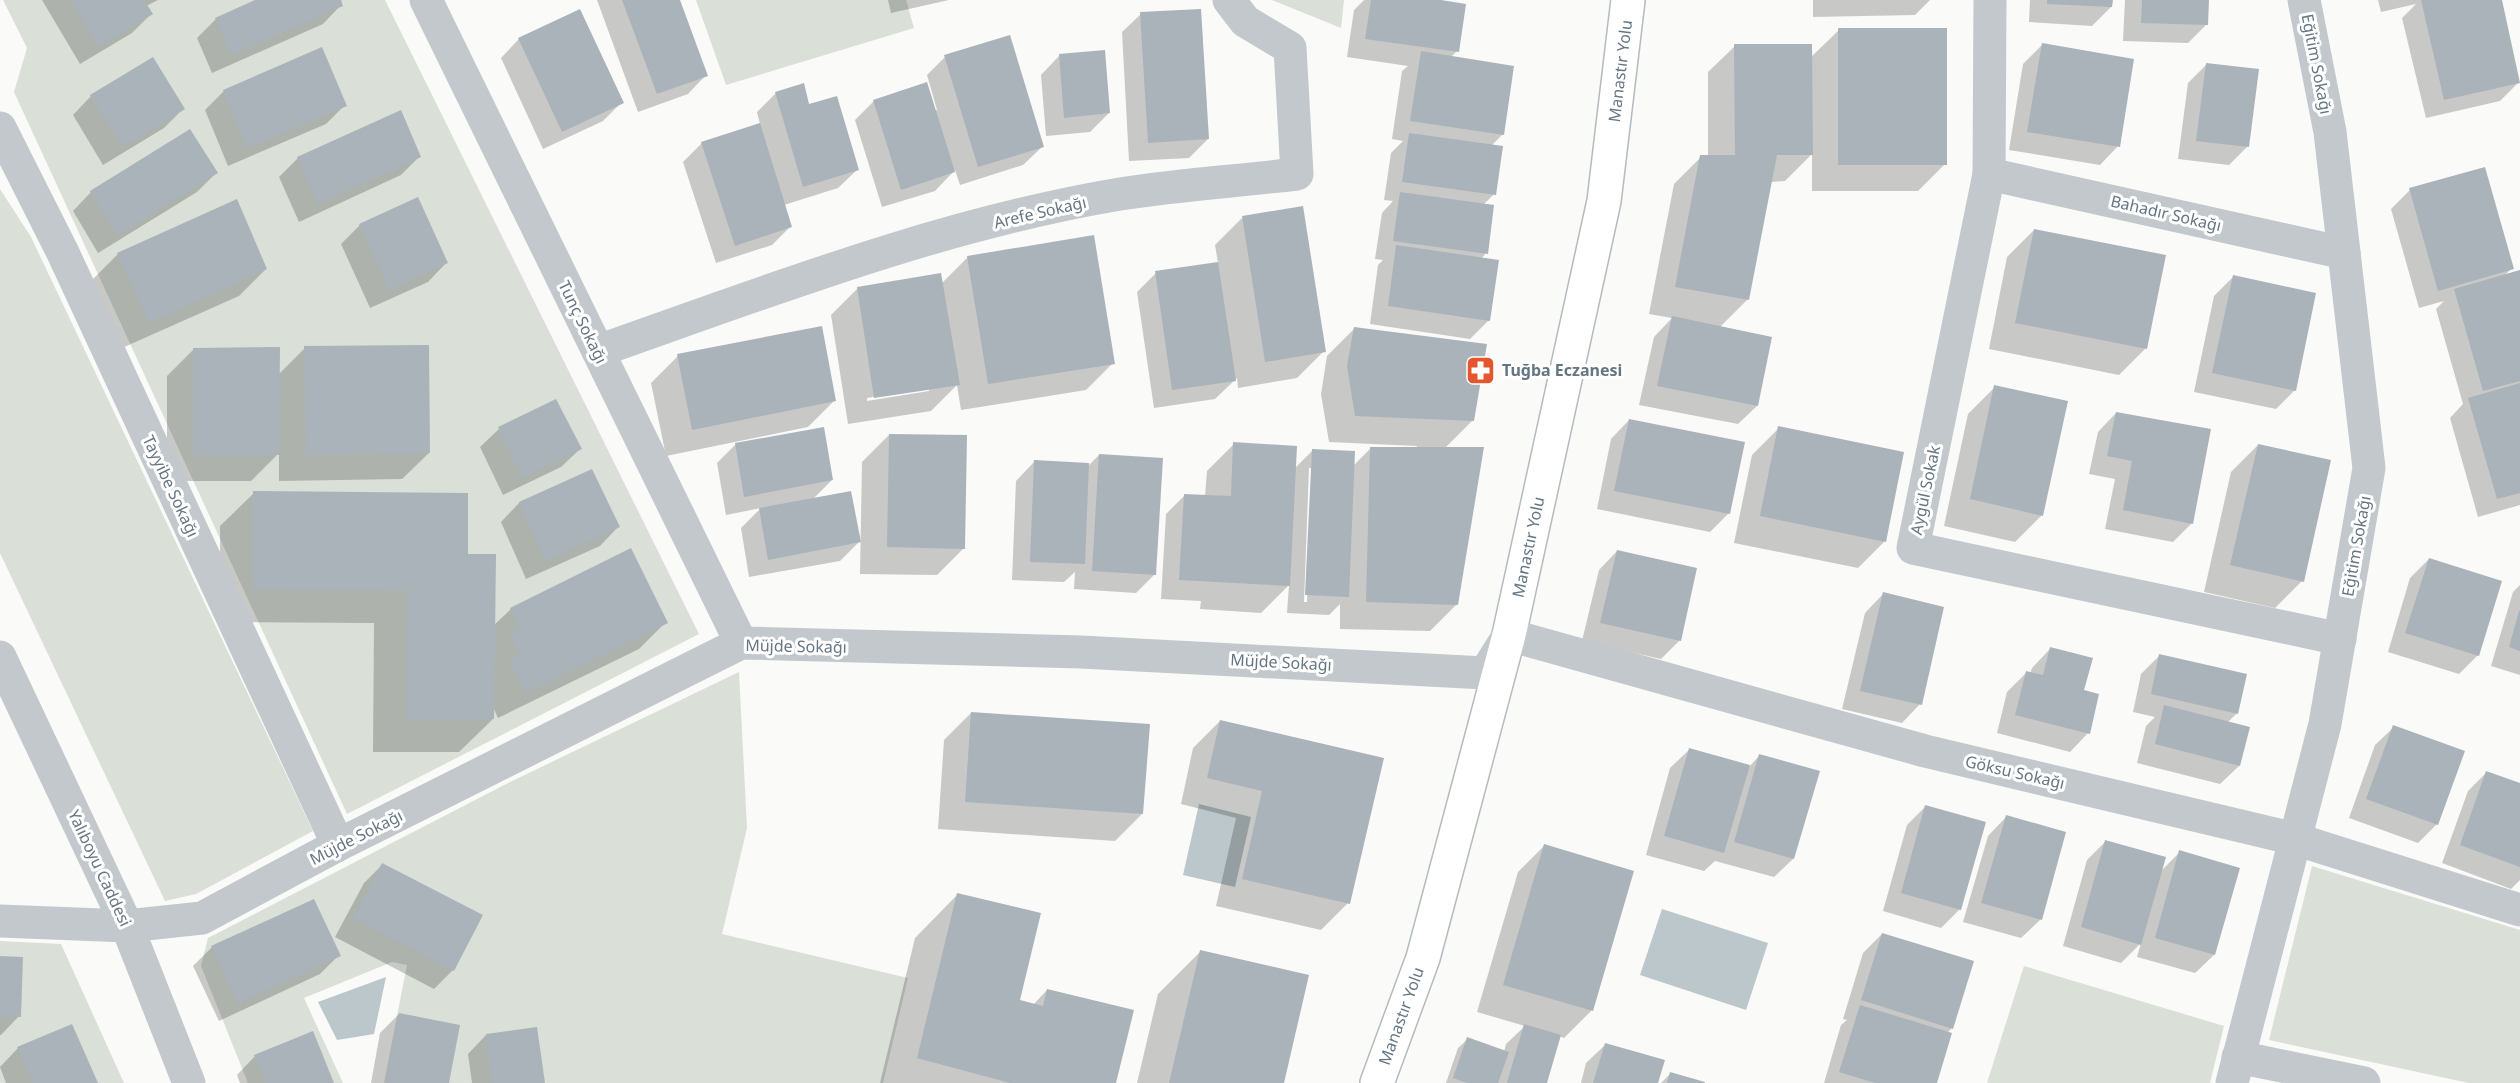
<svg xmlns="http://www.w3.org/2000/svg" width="2520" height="1083" viewBox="0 0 2520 1083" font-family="'Noto Sans',sans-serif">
<rect width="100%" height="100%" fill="#fafaf8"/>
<!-- green -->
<g fill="#dadfd7">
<path d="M 3,0 L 385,0 L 699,634 L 347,814 L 14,92 L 27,48 Z"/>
<path d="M 696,0 L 906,0 L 914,28 L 726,85 Z"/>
<path d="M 1272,0 L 1344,0 L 1341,28 Z"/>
<path d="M 0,189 L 31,237 L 313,831 L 196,894 L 165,901 L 0,553 Z"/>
<path d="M 739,672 L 747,828 L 722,934 L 908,978 L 883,1083 L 384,1083 L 407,965 L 392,962 L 304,998 L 343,1083 L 248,1083 L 201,966 L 208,938 L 508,783 Z"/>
<path d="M 2312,866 L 2520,930 L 2520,1083 L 2469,1083 L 2269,1040 Z"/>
<path d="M 0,941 L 61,944 L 124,1083 L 0,1083 Z"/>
<path d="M 2024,966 L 2224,1026 L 2210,1083 L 1987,1083 Z"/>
</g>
<!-- water -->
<g fill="#bbc7cb">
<path d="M 1199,804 L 1251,817 L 1235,887 L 1183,875 Z"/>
<path d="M 1662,909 L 1768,943 L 1746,1010 L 1640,975 Z"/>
<path d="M 386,977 L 374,1034 L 337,1040 L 318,1002 Z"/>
</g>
<!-- shadow -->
<g fill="#0003" fill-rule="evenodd">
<path d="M 42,0 L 158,0 L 146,6 L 151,14 L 132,33 L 80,64 Z"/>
<path d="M 258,0 L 339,0 L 341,5 L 323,24 L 212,73 L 197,38 L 216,19 Z"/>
<path d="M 597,0 L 678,0 L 706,75 L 688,94 L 638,112 Z"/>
<path d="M 888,0 L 949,0 L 891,13 Z"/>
<path d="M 1364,0 L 1431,0 L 1457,51 L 1451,57 L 1503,134 L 1491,146 L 1494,194 L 1483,205 L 1486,253 L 1481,259 L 1489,320 L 1470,339 L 1370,324 L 1378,265 L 1383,260 L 1375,259 L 1382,213 L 1393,201 L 1384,200 L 1391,153 L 1403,141 L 1392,139 L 1402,71 L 1408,66 L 1347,57 L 1354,10 Z"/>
<path d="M 1813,0 L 1930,0 L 1915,15 L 1813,17 Z"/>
<path d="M 2030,0 L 2111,0 L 2111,7 L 2092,26 L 2029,22 Z"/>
<path d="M 2125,0 L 2208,0 L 2206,25 L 2188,43 L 2123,41 Z"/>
<path d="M 2378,0 L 2500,0 L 2519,82 L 2500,101 L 2426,118 L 2402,18 L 2416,4 L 2381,12 Z"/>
<path d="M 1141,14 L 1208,139 L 1189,158 L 1129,161 L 1122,32 Z"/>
<path d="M 1839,30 L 1945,164 L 1918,191 L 1812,191 L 1812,154 L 1785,181 L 1771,182 L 1747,300 L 1720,327 L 1757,406 L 1738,424 L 1639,405 L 1654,337 L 1672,318 L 1649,314 L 1674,184 L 1701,157 L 1708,157 L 1708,72 L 1735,46 L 1811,57 Z"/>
<path d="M 519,39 L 622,102 L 603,121 L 543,149 L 501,58 Z"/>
<path d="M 2042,45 L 2118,146 L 2100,165 L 2009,150 L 2023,64 Z"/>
<path d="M 1059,56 L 1109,113 L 1090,132 L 1046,136 L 1041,75 Z"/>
<path d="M 945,57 L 1042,147 L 1023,165 L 960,185 L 955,170 L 935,191 L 882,207 L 855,120 L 874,101 L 937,110 L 927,75 Z"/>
<path d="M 2207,64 L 2247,147 L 2229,165 L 2178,159 L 2188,83 Z"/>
<path d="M 224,91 L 345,105 L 326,124 L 228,166 L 205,110 Z"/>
<path d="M 776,93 L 808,106 L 857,170 L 838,188 L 784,205 L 790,227 L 772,245 L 716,263 L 683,162 L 702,143 L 760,124 L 757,112 Z"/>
<path d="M 91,96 L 183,109 L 164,128 L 103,165 L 73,115 Z"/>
<path d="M 400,112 L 420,156 L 401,175 L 299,222 L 279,177 L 298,158 Z"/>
<path d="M 216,173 L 197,192 L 98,253 L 73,211 L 91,192 Z"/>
<path d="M 2410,190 L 2512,268 L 2504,276 L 2520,272 L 2520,505 L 2478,517 L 2450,418 L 2463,404 L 2436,309 L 2444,301 L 2419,308 L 2391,209 Z"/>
<path d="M 1242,218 L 1324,351 L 1297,378 L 1238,388 L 1237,378 L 1215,399 L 1154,408 L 1137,292 L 1156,273 L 1218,263 L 1215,245 Z"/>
<path d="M 360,225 L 446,263 L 428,282 L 370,308 L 341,244 Z"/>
<path d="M 2034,230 L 2146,348 L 2119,375 L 1989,349 L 2007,257 Z"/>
<path d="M 118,254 L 266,269 L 239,296 L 122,348 L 91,281 Z"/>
<path d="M 968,257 L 1113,363 L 1086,390 L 961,410 L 957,385 L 931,411 L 848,424 L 831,315 L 858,288 L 941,284 ZM 929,388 L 929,391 L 867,401 L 867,398 Z"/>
<path d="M 2233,277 L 2295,390 L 2276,409 L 2194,392 L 2214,296 Z"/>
<path d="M 1354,329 L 1472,421 L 1444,449 L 1457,604 L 1430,631 L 1340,629 L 1340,604 L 1329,615 L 1287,613 L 1289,585 L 1261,613 L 1200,609 L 1201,601 L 1161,599 L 1166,514 L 1185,495 L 1205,496 L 1207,471 L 1234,444 L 1294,469 L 1312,451 L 1353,466 L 1370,449 L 1416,449 L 1417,446 L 1329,442 L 1321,394 L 1327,356 ZM 1309,468 L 1312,468 L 1307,602 L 1304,602 Z"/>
<path d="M 305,348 L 429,453 L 402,479 L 279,481 L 279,453 L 251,481 L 167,481 L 167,376 L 194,349 L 278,375 Z"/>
<path d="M 678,356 L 835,400 L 808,427 L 666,456 L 651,383 Z"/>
<path d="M 1995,387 L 2042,515 L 2015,542 L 1944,526 L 1968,414 Z"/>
<path d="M 556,401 L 580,449 L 561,467 L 503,495 L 480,447 L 499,429 Z"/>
<path d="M 2116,413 L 2192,523 L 2173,542 L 2105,529 L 2115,479 L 2089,474 L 2098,432 Z"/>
<path d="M 1629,420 L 1729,513 L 1710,532 L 1597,509 L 1611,439 Z"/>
<path d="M 1779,428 L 1885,541 L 1858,568 L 1734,543 L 1752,455 Z"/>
<path d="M 889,435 L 964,548 L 937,575 L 860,574 L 862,462 Z"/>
<path d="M 737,443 L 832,480 L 812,500 L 859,542 L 840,561 L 749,577 L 741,528 L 761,508 L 726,515 L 717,463 Z"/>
<path d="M 2258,445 L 2302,581 L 2275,608 L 2204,592 L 2231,472 Z"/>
<path d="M 1099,455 L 1155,574 L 1136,593 L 1074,589 L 1075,572 L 1064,582 L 1012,580 L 1016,481 L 1034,462 L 1087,467 Z"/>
<path d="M 592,471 L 618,527 L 600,546 L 526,579 L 501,522 L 519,503 Z"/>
<path d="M 254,493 L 466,556 L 493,626 L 511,609 L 666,622 L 639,649 L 498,718 L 493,707 L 493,719 L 459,752 L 373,752 L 374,623 L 220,622 L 220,526 Z"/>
<path d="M 1617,551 L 1680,640 L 1661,659 L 1582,641 L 1599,570 Z"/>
<path d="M 2429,559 L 2478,655 L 2459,674 L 2388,652 L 2410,578 Z"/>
<path d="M 2520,585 L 2520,675 L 2491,666 L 2513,592 Z"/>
<path d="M 1883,594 L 1920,704 L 1902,723 L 1842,709 L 1865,613 Z"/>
<path d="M 2050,649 L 2083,692 L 2088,733 L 2070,752 L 1997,733 L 2007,692 L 2026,673 L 2030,674 L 2032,668 Z"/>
<path d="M 2160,655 L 2237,713 L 2227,723 L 2239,766 L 2220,784 L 2137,763 L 2146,726 L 2155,717 L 2133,712 L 2141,674 Z"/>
<path d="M 971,713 L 1142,814 L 1115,841 L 938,829 L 944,740 Z"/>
<path d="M 1220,721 L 1348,903 L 1321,930 L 1216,906 L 1236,818 L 1181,804 L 1193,748 Z"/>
<path d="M 2394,727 L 2437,824 L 2418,843 L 2349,818 L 2375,745 Z"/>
<path d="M 1689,750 L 1749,767 L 1759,756 L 1793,859 L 1774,877 L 1715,861 L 1704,871 L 1646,855 L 1670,768 Z"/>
<path d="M 2486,773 L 2520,785 L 2520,880 L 2511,889 L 2442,863 L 2468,791 Z"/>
<path d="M 1926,806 L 1960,909 L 1941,928 L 1883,911 L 1907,825 Z"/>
<path d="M 2006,817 L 2064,833 L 2040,920 L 2021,938 L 1963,922 L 1988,836 Z"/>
<path d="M 2106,841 L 2160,872 L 2180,852 L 2238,869 L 2214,955 L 2195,973 L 2137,957 L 2141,943 L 2121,963 L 2063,946 L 2087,860 Z"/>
<path d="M 1545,845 L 1632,872 L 1591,1011 L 1564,1038 L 1559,1036 L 1545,1083 L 1446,1083 L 1458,1048 L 1468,1039 L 1504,1052 L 1506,1044 L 1525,1026 L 1477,1012 L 1518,872 Z"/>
<path d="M 382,865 L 453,970 L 434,989 L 335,937 L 364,883 Z"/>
<path d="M 957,895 L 1018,1001 L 1033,1005 L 1047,990 L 1114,1083 L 880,1083 L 915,938 Z"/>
<path d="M 1882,934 L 1952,1028 L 1947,1033 L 1935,1083 L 1824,1083 L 1841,1025 L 1847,1020 L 1843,1019 L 1863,953 Z"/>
<path d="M 212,947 L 339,955 L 320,974 L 219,1021 L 193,966 Z"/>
<path d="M 1201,951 L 1283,1083 L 1137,1083 L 1158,994 Z"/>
<path d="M 0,957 L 19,1016 L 1,1035 L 0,1035 Z"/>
<path d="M 399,1014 L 447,1083 L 371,1083 L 380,1033 Z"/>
<path d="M 486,1035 L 543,1083 L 472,1083 L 468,1054 Z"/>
<path d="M 1605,1045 L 1657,1083 L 1581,1083 L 1586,1063 Z"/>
<path d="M 18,1048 L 96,1083 L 6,1083 L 0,1067 Z"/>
<path d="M 255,1056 L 332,1083 L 240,1083 L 237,1075 Z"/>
<path d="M 1670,1074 L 1702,1083 L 1661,1083 Z"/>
</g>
<!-- building -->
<g fill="#aab3b9">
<path d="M 71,0 L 144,0 L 153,14 L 99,47 Z"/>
<path d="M 255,0 L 341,0 L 343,6 L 231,55 L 215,18 Z"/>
<path d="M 622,0 L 680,0 L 708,76 L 657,94 Z"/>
<path d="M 1371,0 L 1441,0 L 1466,4 L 1459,52 L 1365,39 Z"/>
<path d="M 2047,0 L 2113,0 L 2112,7 L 2047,4 Z"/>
<path d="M 2142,0 L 2209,0 L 2208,25 L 2141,23 Z"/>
<path d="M 2421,0 L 2502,0 L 2520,83 L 2444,100 Z"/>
<path d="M 580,9 L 624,103 L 562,132 L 518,38 Z"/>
<path d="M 1201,9 L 1209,139 L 1148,143 L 1140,12 Z"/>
<rect x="1838" y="28" width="109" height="137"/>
<path d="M 1010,35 L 1044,147 L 978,167 L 944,55 Z"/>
<path d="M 2042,43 L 2134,59 L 2120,147 L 2027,132 Z"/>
<path d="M 1734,44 L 1812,44 L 1813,155 L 1777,155 L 1749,300 L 1675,287 L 1700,155 L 1735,155 Z"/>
<path d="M 322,47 L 347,106 L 247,148 L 223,90 Z"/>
<path d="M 1105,50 L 1110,113 L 1064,118 L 1059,54 Z"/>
<path d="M 1421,51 L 1514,66 L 1504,135 L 1410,121 Z"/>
<path d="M 153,57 L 185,109 L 123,147 L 90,95 Z"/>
<path d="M 2206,63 L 2259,69 L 2249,147 L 2196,141 Z"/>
<path d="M 927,82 L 955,172 L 901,190 L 873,100 Z"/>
<path d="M 804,83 L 809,104 L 837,96 L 859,170 L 803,187 L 775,92 Z"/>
<path d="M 401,110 L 421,157 L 318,204 L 297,157 Z"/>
<path d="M 760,123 L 792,227 L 735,246 L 701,142 Z"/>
<path d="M 190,129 L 218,173 L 118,235 L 90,191 Z"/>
<path d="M 1409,133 L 1503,146 L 1496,195 L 1402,182 Z"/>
<path d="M 2485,167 L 2514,269 L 2438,291 L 2409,188 Z"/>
<path d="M 1400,192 L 1494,205 L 1488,254 L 1393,241 Z"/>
<path d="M 418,197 L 448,263 L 389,290 L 359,224 Z"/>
<path d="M 237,199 L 267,269 L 149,323 L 117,253 Z"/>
<path d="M 1303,206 L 1326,352 L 1265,362 L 1242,216 Z"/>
<path d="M 2034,229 L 2166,255 L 2147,349 L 2015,323 Z"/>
<path d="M 1094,235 L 1115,364 L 988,384 L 967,256 Z"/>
<path d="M 1396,245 L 1499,260 L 1490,321 L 1388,306 Z"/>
<path d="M 1218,262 L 1236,381 L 1172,390 L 1155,271 Z"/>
<path d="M 2520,270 L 2520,381 L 2483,391 L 2454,289 Z"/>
<path d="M 941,273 L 960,385 L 874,398 L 857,287 Z"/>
<path d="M 2233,275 L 2316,293 L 2296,391 L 2212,373 Z"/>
<path d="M 1672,316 L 1772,337 L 1758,406 L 1657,386 Z"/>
<path d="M 822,326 L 836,401 L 692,430 L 677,354 Z"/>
<path d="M 1354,327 L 1487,344 L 1474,421 L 1355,416 L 1347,366 Z"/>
<path d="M 429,345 L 430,453 L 306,455 L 304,346 Z"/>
<path d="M 280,347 L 279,455 L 193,455 L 193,348 Z"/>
<path d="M 2520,383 L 2520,493 L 2497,499 L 2468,398 Z"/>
<path d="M 1994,385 L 2068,401 L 2043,516 L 1970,499 Z"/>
<path d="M 556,399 L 582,449 L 522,478 L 498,427 Z"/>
<path d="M 2116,412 L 2211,429 L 2193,524 L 2123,510 L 2132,461 L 2107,456 Z"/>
<path d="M 1629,419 L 1745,442 L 1730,514 L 1614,491 Z"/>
<path d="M 1778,426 L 1904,452 L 1886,542 L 1760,516 Z"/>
<path d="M 824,427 L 833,480 L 744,497 L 735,443 Z"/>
<path d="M 889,434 L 967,435 L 965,549 L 887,547 Z"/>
<path d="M 1233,442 L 1297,446 L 1290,586 L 1179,580 L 1184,494 L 1231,496 Z"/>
<path d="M 2258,444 L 2331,460 L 2304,582 L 2230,565 Z"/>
<path d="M 1370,447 L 1484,447 L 1458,605 L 1366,602 Z"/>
<path d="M 1312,449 L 1355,451 L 1349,597 L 1305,595 Z"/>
<path d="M 1099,454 L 1163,458 L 1156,575 L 1092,571 Z"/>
<path d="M 1034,460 L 1089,463 L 1085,564 L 1030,562 Z"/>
<path d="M 592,469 L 620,527 L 545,561 L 519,502 Z"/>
<path d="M 253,491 L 468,493 L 468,554 L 496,554 L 494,719 L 406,719 L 407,590 L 253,589 Z"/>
<path d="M 851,491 L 861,542 L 768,560 L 759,508 Z"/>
<path d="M 631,548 L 668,623 L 526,693 L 509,659 L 519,654 L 510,634 L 520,629 L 510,608 Z"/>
<path d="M 1617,550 L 1697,568 L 1681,641 L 1600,623 Z"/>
<path d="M 2429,558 L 2502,581 L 2479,656 L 2405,633 Z"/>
<path d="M 1883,592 L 1944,607 L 1922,705 L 1860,691 Z"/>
<path d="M 2519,611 L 2520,611 L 2520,651 L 2509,647 Z"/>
<path d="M 2050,647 L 2093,658 L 2084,690 L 2099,694 L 2090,734 L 2015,715 L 2026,671 L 2043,675 Z"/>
<path d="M 2159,654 L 2247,674 L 2238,714 L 2151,694 Z"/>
<path d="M 2164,705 L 2250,727 L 2240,766 L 2155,744 Z"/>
<path d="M 971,712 L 1150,724 L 1143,814 L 965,802 Z"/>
<path d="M 1220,720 L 1384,758 L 1350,904 L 1242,879 L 1262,791 L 1207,778 Z"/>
<path d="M 2393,725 L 2465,751 L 2438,825 L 2366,799 Z"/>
<path d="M 1689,748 L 1750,765 L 1724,853 L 1664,836 Z"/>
<path d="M 1759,754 L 1820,771 L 1794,859 L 1734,842 Z"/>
<path d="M 2486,771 L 2520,783 L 2520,867 L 2460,845 Z"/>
<path d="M 1925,805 L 1986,822 L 1961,910 L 1901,893 Z"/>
<path d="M 2006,815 L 2066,832 L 2042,920 L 1981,903 Z"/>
<path d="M 2105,840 L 2166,857 L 2141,945 L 2081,927 Z"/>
<path d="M 1544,844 L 1634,871 L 1593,1011 L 1503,985 Z"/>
<path d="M 2179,850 L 2240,868 L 2215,955 L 2155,938 Z"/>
<path d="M 382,863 L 483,915 L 454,971 L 353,918 Z"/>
<path d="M 957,893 L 1041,913 L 1020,1000 L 1043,1006 L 1047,989 L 1134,1010 L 1116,1083 L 1010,1083 L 917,1058 Z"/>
<path d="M 314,899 L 341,956 L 238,1003 L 211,946 Z"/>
<path d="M 1882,933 L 1974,961 L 1953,1029 L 1861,1000 Z"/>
<path d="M 1200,950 L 1309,975 L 1284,1083 L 1169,1083 Z"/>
<path d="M 0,956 L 23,957 L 21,1017 L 0,1016 Z"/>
<path d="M 1860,1005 L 1952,1033 L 1937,1083 L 1875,1083 L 1839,1072 Z"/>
<path d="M 399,1013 L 460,1025 L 449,1083 L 385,1083 Z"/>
<path d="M 72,1024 L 98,1083 L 33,1083 L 17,1047 Z"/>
<path d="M 1524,1024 L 1561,1035 L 1547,1083 L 1507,1083 Z"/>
<path d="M 537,1027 L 545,1083 L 492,1083 L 486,1034 Z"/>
<path d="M 313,1031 L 334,1083 L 266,1083 L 254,1055 Z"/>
<path d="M 1467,1037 L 1509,1052 L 1498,1083 L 1467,1083 L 1453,1078 Z"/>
<path d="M 1605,1043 L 1665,1060 L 1658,1083 L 1593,1083 Z"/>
<path d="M 1670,1072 L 1705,1082 L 1705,1083 L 1667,1083 Z"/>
</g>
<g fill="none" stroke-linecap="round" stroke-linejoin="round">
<defs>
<path id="major" d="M 1377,1083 L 1423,958 L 1509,635 L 1604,201 L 1628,0"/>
</defs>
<!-- major casing -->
<use href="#major" stroke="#b5babe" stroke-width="36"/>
<!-- minor -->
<g stroke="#c3c8cc" stroke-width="33">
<path d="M 426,0 L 741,643"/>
<path d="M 1990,0 L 1989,174 L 1913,548 L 2340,639"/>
<path d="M 0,128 L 63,253 L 338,845"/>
<path d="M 1989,174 L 2344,253"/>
<path d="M 598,351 C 769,291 941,224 1120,194 C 1178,185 1238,181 1297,174 L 1290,48 L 1245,21 L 1229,0"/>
<path d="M 0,657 L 127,926 L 189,1083"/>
<path d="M 0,921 L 127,926 L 202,918 L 338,845 L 741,643 L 1081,652 L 1485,673 L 1509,635 L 1925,751 L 2295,839 L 2520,910"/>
<path d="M 2238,1057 L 2364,1083"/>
<path d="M 2232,1083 L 2325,724 L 2369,468 L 2330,132 L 2304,0"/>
</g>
<!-- major -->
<use href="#major" stroke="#fff" stroke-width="33"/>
</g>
<!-- icons -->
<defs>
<symbol id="pharmacy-square" viewBox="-11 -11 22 22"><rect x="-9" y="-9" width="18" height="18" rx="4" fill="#e4572e" stroke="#fff"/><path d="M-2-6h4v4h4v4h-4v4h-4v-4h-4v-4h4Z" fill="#fff"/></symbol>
</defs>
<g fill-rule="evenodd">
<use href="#pharmacy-square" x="1464" y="354" width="33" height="33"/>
</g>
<g text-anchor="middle" stroke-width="6" stroke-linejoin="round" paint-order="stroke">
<!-- street labels -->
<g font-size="16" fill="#657683" stroke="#fff">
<text transform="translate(2317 64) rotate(79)" y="6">Eğitim Sokağı</text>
<text transform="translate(1620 71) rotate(-83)" y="6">Manastır Yolu</text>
<text transform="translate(1040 212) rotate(-13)" y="6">Arefe Sokağı</text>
<text transform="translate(2166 213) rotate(13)" y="6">Bahadır Sokağı</text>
<text transform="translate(583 322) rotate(64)" y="6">Tunç Sokağı</text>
<text transform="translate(171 486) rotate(65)" y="6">Tayyibe Sokağı</text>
<text transform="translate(1925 490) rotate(-78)" y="6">Aygül Sokak</text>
<text transform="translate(2356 546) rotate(-80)" y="6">Eğitim Sokağı</text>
<text transform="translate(1528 547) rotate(-78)" y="6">Manastır Yolu</text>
<text transform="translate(796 646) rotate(1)" y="6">Müjde Sokağı</text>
<text transform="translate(1281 662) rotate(3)" y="6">Müjde Sokağı</text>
<text transform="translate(2015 772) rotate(13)" y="6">Göksu Sokağı</text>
<text transform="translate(356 837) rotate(-27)" y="6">Müjde Sokağı</text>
<text transform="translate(100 868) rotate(65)" y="6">Yalıboyu Caddesi</text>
<text transform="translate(1401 1016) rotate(-70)" y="6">Manastır Yolu</text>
</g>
<!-- poi labels -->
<g font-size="16" font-weight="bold" fill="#657683" stroke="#fff" text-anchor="start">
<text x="1502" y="376">Tuğba Eczanesi</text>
</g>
</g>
</svg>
